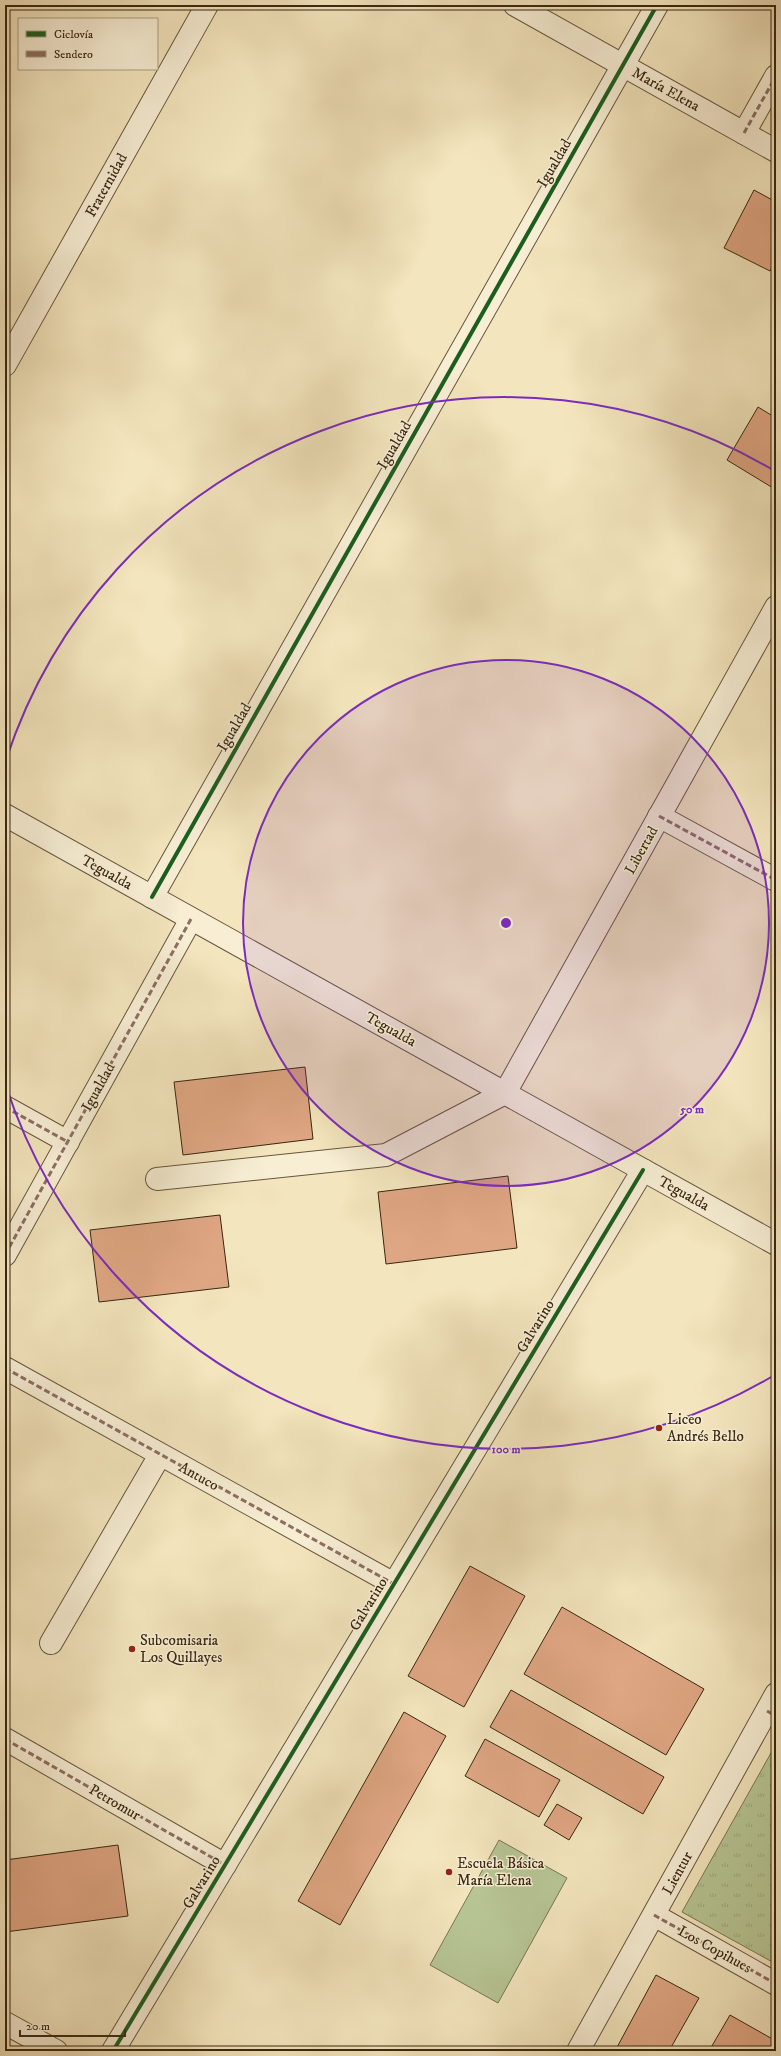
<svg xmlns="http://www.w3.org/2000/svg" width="781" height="2056" viewBox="0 0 781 2056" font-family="'IM FELL DW Pica',serif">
<defs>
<pattern id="park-tufts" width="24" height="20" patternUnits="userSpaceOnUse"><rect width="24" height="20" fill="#b7c594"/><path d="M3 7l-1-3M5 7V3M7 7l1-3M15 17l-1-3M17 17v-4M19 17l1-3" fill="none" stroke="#9ea97f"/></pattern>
</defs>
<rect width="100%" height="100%" fill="#f3e5bd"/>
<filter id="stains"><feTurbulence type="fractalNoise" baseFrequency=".005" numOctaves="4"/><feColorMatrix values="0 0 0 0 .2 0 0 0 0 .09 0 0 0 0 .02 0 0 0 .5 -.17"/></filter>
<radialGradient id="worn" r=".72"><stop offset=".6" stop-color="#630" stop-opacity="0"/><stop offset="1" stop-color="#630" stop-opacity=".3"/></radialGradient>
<!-- green -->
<path fill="#b7c594" stroke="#787653" d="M 499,1840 L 567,1878 L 498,2003 L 430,1965 Z"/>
<!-- park -->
<path fill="url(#park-tufts)" stroke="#787653" d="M 776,1744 L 776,1964 L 682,1912 Z"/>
<!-- building -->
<g fill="#dfa683" stroke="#392712">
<path d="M 754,190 L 776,202 L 776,259 L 770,271 L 724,248 Z"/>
<path d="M 758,407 L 776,418 L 776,482 L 773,488 L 727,460 Z"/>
<path d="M 305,1067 L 313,1139 L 183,1155 L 174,1082 Z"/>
<path d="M 508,1176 L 517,1248 L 386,1264 L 378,1192 Z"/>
<path d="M 220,1215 L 229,1287 L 99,1302 L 90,1230 Z"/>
<path d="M 470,1566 L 525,1596 L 464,1707 L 408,1676 Z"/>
<path d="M 562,1607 L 704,1689 L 666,1755 L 524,1674 Z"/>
<path d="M 511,1690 L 664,1777 L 643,1814 L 490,1727 Z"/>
<path d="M 404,1712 L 446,1736 L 340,1925 L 298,1901 Z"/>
<path d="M 485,1739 L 560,1780 L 539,1817 L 465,1776 Z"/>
<path d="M 557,1804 L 582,1818 L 569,1840 L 544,1825 Z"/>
<path d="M 118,1845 L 128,1916 L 5,1932 L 5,1860 Z"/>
<path d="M 656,1975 L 699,1998 L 669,2051 L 615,2051 Z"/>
<path d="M 730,2015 L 776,2041 L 770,2051 L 709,2051 Z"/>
</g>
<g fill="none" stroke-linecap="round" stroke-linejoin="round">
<defs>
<g id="minor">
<path d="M 515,5 L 776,151"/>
<path d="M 744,133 L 776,76"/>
<path d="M 5,365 L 207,5"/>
<path d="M 5,815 L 776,1244"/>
<path d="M 659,816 L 776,880"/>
<path d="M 152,897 L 657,5"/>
<path d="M 5,1107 L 68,1142"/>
<path d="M 157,1179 L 386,1155 L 505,1093 L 776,607"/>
<path d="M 5,1255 L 191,919"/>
<path d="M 5,1368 L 394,1584"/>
<path d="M 51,1643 L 160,1455"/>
<path d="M 5,1739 L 225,1865"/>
<path d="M 654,1915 L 776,1984"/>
<path d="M 5,2023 L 56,2051"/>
<path d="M 113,2051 L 643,1170"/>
<path d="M 578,2051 L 776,1694"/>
</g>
</defs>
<!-- minor casing -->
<use href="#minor" stroke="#68563d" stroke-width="24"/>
<!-- minor -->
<use href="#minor" stroke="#f7eed4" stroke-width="22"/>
<!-- quiet -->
<g stroke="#8d6e63" stroke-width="3" stroke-dasharray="6 3" stroke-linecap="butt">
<path d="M 744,133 L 776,76"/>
<path d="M 659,816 L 776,880"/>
<path d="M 5,1107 L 68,1142"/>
<path d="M 5,1255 L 191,919"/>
<path d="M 5,1368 L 394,1584"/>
<path d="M 767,1711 L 776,1716"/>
<path d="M 5,1739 L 225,1865"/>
<path d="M 654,1915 L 776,1984"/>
</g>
<defs>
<g id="cycleway">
<path d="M 152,897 L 657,5"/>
<path d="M 113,2051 L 643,1170"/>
</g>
</defs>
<!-- cycleway casing -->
<use href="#cycleway" stroke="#f7eed4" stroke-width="6"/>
<!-- cycleway -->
<use href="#cycleway" stroke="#1b5e20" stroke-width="4"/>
</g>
<!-- distance rings -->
<circle cx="506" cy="923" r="263" fill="#7b2cbf" fill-opacity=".12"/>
<g fill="none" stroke="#7b2cbf" stroke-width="2">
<circle cx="506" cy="923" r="263"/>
<path d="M773 1376A526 526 0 0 1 6 1086M6 760A526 526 0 0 1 773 470"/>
</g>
<!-- markers -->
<g fill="#8f2418" stroke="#f7eed4" stroke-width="1.5">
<circle cx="659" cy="1428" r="4"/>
<circle cx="132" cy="1649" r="4"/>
<circle cx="449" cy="1872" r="4"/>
</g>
<g text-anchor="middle" stroke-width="3" stroke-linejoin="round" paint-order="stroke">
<!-- street labels -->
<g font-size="15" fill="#392712" stroke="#f7eed4">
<text transform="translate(666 89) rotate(29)" y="5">María Elena</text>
<text transform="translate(554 163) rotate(-60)" y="5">Igualdad</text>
<text transform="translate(106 185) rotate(-61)" y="5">Fraternidad</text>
<text transform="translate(394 445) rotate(-60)" y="5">Igualdad</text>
<text transform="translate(234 727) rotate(-60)" y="5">Igualdad</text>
<text transform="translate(641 850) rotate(-61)" y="5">Libertad</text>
<text transform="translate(107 872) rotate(29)" y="5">Tegualda</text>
<text transform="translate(391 1029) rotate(29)" y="5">Tegualda</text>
<text transform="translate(98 1087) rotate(-61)" y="5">Igualdad</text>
<text transform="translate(684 1193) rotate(29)" y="5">Tegualda</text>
<text transform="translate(535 1326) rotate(-59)" y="5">Galvarino</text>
<text transform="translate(199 1476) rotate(29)" y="5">Antuco</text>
<text transform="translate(368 1604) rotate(-59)" y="5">Galvarino</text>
<text transform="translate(115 1802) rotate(30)" y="5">Petromur</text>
<text transform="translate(677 1873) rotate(-61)" y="5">Lientur</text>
<text transform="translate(201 1882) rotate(-59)" y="5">Galvarino</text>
<text transform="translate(715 1949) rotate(29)" y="5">Los Copihues</text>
</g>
<!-- poi labels -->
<g font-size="15" fill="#392712" stroke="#f7eed4" text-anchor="start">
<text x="667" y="1424">Liceo<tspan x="667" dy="17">Andrés Bello</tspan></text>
<text x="140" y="1645">Subcomisaria<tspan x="140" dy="17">Los Quillayes</tspan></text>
<text x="457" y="1868">Escuela Básica<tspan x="457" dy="17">María Elena</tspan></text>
</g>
</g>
<circle cx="506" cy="923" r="6" fill="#7b2cbf" stroke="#f7eed4" stroke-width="2"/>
<g font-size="12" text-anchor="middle" font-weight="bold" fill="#7b2cbf" stroke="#f7eed4" stroke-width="3" stroke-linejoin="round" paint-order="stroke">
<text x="692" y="1113">50 m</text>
<text x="506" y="1453">100 m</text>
</g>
<!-- margin -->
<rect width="781" height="2056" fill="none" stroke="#f3e5bd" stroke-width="20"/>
<rect x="6" y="6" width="769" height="2044" fill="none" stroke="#392712" stroke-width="2"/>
<rect x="10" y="10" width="761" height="2036" fill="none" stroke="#392712"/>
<!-- legend -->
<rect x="18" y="18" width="140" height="52" fill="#f7eed4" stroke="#ab9e86"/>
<rect x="26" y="31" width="20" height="6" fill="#1b5e20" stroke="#ab9e86"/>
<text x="54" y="38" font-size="12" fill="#392712">Ciclovía</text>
<rect x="26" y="51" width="20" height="6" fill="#8d6e63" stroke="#ab9e86"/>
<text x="54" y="58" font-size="12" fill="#392712">Sendero</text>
<!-- scale -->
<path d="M20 2030v6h105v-6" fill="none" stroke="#392712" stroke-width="2"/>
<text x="26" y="2030" font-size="12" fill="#392712" stroke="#f7eed4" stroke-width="3" paint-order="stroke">20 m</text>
<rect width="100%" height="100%" filter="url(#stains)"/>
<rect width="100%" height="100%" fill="url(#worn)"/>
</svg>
